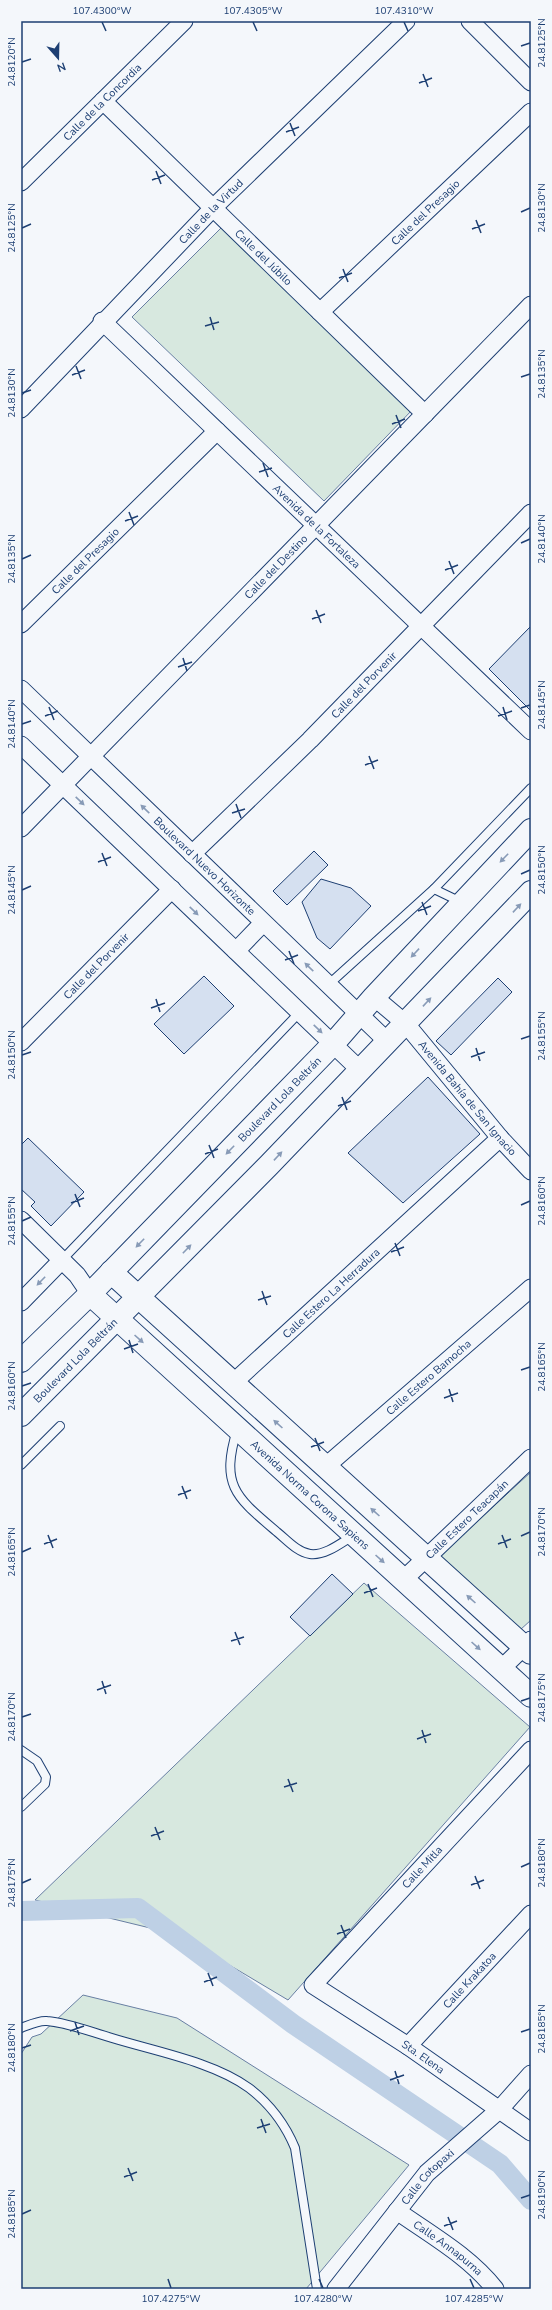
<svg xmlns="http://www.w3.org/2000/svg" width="552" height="2310" viewBox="0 0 552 2310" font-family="'Nunito Sans',sans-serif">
<rect width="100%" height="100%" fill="#f4f7fb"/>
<!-- green -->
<g fill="#d7e8df" stroke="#687fa3">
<path d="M 223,226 L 415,407 L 324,501 L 132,317 Z"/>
<path d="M 531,1472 L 531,1620 L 520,1630 L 439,1556 Z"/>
<path d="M 364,1583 L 530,1727 L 288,2000 L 179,1935 L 35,1900 Z"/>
<path d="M 83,1995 L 177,2018 L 409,2165 L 306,2289 L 21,2289 L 21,2054 L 32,2037 L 41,2034 Z"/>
</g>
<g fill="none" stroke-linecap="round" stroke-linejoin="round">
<!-- canal -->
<path stroke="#bed0e5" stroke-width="20" d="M 21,1911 L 138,1908 L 293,2024 L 500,2164 L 531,2200"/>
</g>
<!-- building -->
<g fill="#d5e0f0" stroke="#1d3f73">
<path d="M 531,626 L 531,711 L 489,669 Z"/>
<path d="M 314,851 L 328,865 L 287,905 L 273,891 Z"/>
<path d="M 321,879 L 351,888 L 371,906 L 330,949 L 317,938 L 302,902 Z"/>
<path d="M 204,976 L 234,1006 L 184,1054 L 154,1024 Z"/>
<path d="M 498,978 L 512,992 L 451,1055 L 436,1041 Z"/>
<path d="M 428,1077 L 480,1134 L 403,1203 L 348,1153 Z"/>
<path d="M 28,1138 L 84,1192 L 51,1226 L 31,1206 L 35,1202 L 21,1189 L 21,1145 Z"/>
<path d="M 332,1574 L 353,1594 L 310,1636 L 290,1617 Z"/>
</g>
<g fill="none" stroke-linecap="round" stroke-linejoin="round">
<defs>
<g id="lane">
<path d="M 434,889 L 531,788"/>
<path d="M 328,985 L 434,889 L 461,902"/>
<path d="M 62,1260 L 300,1012"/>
<path d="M 237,1430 C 220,1486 236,1497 277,1532 C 287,1540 297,1552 310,1554 C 325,1556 341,1543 354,1535"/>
<path d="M 21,1465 L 60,1426"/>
<path d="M 21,1750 L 37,1761 L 46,1777 L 45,1784 L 21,1807"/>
<path d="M 21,2028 C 29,2025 39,2020 47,2021 C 69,2023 91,2032 112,2038 C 154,2051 214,2062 249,2088 C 270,2104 285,2124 295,2148 L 317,2289"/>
</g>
<g id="street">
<path d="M 470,21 L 531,82"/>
<path id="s1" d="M 103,101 L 425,414"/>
<path id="s2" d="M 21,182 L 184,21"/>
<path id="s3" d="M 320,312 L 531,112"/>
<path id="s4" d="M 102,321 L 531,731"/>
<path id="s5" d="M 21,409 L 213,208 L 406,21"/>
<path id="s6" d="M 21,624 L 217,431"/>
<path id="s7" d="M 21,689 L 388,1042"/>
<path d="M 21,745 L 360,1070"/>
<path id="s8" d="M 21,828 L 531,305"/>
<path id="s9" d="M 192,854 L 310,740 L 531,513"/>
<path d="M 236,951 L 263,923"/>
<path id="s10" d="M 374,997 L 406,1024 L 500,1138 L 531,1171"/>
<path id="s11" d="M 21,1042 L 172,889"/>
<path d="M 21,1220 L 77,1275 L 90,1294"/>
<path d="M 21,1302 L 62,1260"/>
<path id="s12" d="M 233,1383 L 500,1138"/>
<path id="s13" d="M 325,1467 L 531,1288"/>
<path id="s14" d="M 403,1580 L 531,1458"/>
<path d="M 501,1669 L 531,1640"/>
<path id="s15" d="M 531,1750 L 313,1985 L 408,2046 L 531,2132"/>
<path id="s16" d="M 408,2046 L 531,1914"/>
<path id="s17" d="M 397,2211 C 431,2235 469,2256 495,2289"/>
<path id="s18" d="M 336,2289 L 427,2173 L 499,2110 L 531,2074"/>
</g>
<g id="secondary">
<path d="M 111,1272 L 531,1653"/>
<path id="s19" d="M 90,1294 L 531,1696"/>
<path id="s20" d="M 21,1361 L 90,1294 L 333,1044 L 374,997 L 531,830"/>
<path id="s21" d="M 21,1415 L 269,1165 L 531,892"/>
</g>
</defs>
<!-- lane casing -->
<use href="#lane" stroke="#1d3f73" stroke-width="10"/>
<!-- street casing -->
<use href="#street" stroke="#1d3f73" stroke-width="19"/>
<!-- secondary casing -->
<use href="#secondary" stroke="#1d3f73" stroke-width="24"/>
<!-- lane -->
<use href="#lane" stroke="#f4f7fb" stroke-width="8"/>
<!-- street -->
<use href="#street" stroke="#f4f7fb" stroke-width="17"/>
<!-- secondary -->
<use href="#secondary" stroke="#f4f7fb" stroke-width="22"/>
</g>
<!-- one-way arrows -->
<defs><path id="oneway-solid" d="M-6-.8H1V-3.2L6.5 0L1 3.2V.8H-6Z"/></defs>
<g fill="#889bb7">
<use href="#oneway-solid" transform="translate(80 801) rotate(44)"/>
<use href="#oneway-solid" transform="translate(145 809) rotate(-136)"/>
<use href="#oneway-solid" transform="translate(504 858) rotate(134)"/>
<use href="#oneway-solid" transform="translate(517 908) rotate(-47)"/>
<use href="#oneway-solid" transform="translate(194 911) rotate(44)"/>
<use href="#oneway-solid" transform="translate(415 953) rotate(133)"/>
<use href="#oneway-solid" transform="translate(309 967) rotate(-136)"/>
<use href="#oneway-solid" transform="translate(427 1002) rotate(-47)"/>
<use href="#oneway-solid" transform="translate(318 1029) rotate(44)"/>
<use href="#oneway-solid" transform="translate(230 1150) rotate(134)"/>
<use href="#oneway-solid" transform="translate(278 1156) rotate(-47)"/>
<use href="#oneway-solid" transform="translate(140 1243) rotate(134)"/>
<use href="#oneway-solid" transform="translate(187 1249) rotate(-46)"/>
<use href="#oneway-solid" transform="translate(41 1281) rotate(134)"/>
<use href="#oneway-solid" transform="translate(139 1339) rotate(42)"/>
<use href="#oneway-solid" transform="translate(278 1424) rotate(-138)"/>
<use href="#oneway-solid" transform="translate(375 1512) rotate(-138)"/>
<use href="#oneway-solid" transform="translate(380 1559) rotate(42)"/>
<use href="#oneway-solid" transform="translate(471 1599) rotate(-138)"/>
<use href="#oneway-solid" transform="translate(476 1646) rotate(42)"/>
</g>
<!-- ticks -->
<path fill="none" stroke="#1d3f73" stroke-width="1.5" d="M 102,22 L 106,31M 253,22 L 257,31M 404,22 L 408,31M 521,46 L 530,43M 22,62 L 31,59M 423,74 L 428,87M 419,83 L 432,78M 290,123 L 295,136M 286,132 L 299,127M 156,171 L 161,184M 152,180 L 165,175M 521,212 L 530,208M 476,220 L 481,233M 22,228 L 31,224M 472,229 L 485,224M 343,269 L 348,282M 339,278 L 352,273M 210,317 L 214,330M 205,326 L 219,322M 76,366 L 81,379M 72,375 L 85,370M 521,377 L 530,374M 22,393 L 31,390M 396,415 L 401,428M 392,424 L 405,419M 263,463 L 268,477M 259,472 L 272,468M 129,512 L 134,525M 125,521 L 138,516M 521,543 L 530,539M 22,559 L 31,555M 449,561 L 454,574M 445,570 L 458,565M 316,610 L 321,623M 312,619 L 325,614M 183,658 L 187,671M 178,667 L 192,662M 49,707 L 54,720M 503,707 L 507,720M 521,708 L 530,705M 45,716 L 58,711M 498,716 L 512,711M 22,724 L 31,721M 369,756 L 374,769M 365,765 L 378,760M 236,804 L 241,818M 232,813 L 245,809M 102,853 L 107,866M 98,862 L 111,857M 521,874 L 530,870M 22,890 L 31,886M 422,902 L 427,915M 418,911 L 431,906M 289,951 L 294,964M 285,960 L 298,955M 156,999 L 160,1012M 151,1008 L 165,1003M 521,1039 L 530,1036M 476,1048 L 480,1061M 22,1055 L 31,1052M 471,1057 L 485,1052M 342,1097 L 347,1110M 338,1106 L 351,1101M 209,1145 L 214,1158M 205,1154 L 218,1149M 75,1194 L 80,1207M 71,1203 L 84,1198M 521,1205 L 530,1201M 22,1221 L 31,1217M 395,1243 L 400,1256M 391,1252 L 404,1247M 262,1291 L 267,1305M 258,1300 L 271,1296M 129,1340 L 133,1353M 124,1349 L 138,1344M 521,1370 L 530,1367M 22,1386 L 31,1383M 449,1389 L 453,1402M 444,1398 L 458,1393M 315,1438 L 320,1451M 311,1447 L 324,1442M 182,1486 L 187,1499M 178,1495 L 191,1490M 48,1535 L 53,1548M 502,1535 L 507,1548M 521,1536 L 530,1532M 44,1544 L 57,1539M 498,1544 L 511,1539M 22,1552 L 31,1548M 368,1584 L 373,1597M 364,1593 L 377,1588M 235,1632 L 240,1645M 231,1641 L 244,1637M 102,1681 L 106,1694M 97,1690 L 111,1685M 521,1701 L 530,1698M 22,1717 L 31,1714M 422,1730 L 426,1743M 417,1739 L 431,1734M 288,1779 L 293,1792M 284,1787 L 297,1783M 155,1827 L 160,1840M 151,1836 L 164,1831M 521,1867 L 530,1863M 475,1876 L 480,1889M 22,1883 L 31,1879M 471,1885 L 484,1880M 341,1925 L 346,1938M 337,1934 L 350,1929M 208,1973 L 213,1986M 204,1982 L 217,1977M 75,2022 L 79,2035M 70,2031 L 84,2026M 521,2032 L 530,2029M 22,2048 L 31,2045M 395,2071 L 399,2084M 390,2080 L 404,2075M 261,2119 L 266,2133M 257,2128 L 270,2124M 128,2168 L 133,2181M 124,2177 L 137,2172M 521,2198 L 530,2195M 22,2214 L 31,2210M 448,2217 L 453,2230M 444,2226 L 457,2221M 168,2279 L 171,2288M 319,2279 L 323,2288M 470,2279 L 474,2288"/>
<g text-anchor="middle" stroke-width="3" stroke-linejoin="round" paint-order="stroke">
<!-- street labels -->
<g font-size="11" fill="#1d3f73" stroke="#f4f7fb">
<text dy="4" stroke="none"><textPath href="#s2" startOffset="114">Calle de la Concordia</textPath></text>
<text dy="4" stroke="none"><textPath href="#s5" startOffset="274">Calle de la Virtud</textPath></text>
<text dy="4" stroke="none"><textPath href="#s3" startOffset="145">Calle del Presagio</textPath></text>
<text dy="4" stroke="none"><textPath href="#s1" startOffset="224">Calle del Júbilo</textPath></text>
<text dy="4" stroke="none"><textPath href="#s4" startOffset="297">Avenida de la Fortaleza</textPath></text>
<text dy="4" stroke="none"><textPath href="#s6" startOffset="90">Calle del Presagio</textPath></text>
<text dy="4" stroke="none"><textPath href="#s8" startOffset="365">Calle del Destino</textPath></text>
<text dy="4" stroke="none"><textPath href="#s9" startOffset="241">Calle del Porvenir</textPath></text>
<text dy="4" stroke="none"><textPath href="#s7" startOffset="255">Boulevard Nuevo Horizonte</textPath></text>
<text dy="4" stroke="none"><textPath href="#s11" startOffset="107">Calle del Porvenir</textPath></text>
<text dy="4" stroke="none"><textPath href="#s10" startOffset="138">Avenida Bahía de San Ignacio</textPath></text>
<text dy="4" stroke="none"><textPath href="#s20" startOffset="368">Boulevard Lola Beltrán</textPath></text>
<text dy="4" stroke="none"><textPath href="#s12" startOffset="133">Calle Estero La Herradura</textPath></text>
<text dy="4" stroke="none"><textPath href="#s21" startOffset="77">Boulevard Lola Beltrán</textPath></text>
<text dy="4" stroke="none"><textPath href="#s13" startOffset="137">Calle Estero Bamocha</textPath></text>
<text dy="4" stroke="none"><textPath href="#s19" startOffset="298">Avenida Norma Corona Sapiens</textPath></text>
<text dy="4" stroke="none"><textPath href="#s14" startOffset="88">Calle Estero Teacapán</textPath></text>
<text transform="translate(422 1867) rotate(-47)" y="4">Calle Mitla</text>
<text dy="4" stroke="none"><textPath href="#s16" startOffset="90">Calle Krakatoa</textPath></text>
<text dy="4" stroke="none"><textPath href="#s15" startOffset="452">Sta. Elena</textPath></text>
<text dy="4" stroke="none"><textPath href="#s18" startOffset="145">Calle Cotopaxi</textPath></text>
<text dy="4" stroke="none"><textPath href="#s17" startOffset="63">Calle Annapurna</textPath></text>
</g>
</g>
<!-- border -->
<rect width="552" height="2310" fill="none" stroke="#f4f7fb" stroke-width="44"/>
<!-- north arrow -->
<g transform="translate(58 58) rotate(160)" stroke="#f4f7fb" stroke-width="3" paint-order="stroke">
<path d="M0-3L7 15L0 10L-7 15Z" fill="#1d3f73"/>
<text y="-6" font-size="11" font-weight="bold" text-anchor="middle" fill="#1d3f73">N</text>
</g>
<rect x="22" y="22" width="508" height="2266" fill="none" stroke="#1d3f73" stroke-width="1.5"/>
<g font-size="10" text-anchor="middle" fill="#1d3f73">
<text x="102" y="14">107.4300°W</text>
<text x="253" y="14">107.4305°W</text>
<text x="404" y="14">107.4310°W</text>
<text transform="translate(541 43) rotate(-90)" y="4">24.8125°N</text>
<text transform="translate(11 62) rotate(-90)" y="4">24.8120°N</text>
<text transform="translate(541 208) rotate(-90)" y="4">24.8130°N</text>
<text transform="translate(11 228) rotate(-90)" y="4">24.8125°N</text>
<text transform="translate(541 374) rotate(-90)" y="4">24.8135°N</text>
<text transform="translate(11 393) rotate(-90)" y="4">24.8130°N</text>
<text transform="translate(541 539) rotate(-90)" y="4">24.8140°N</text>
<text transform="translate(11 559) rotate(-90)" y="4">24.8135°N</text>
<text transform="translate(541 705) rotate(-90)" y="4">24.8145°N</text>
<text transform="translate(11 724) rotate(-90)" y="4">24.8140°N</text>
<text transform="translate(541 870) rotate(-90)" y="4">24.8150°N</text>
<text transform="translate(11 890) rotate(-90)" y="4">24.8145°N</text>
<text transform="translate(541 1036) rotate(-90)" y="4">24.8155°N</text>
<text transform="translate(11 1055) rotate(-90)" y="4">24.8150°N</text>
<text transform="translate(541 1201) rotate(-90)" y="4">24.8160°N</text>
<text transform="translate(11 1221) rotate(-90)" y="4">24.8155°N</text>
<text transform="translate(541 1367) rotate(-90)" y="4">24.8165°N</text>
<text transform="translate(11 1386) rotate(-90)" y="4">24.8160°N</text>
<text transform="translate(541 1532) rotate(-90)" y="4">24.8170°N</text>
<text transform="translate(11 1552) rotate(-90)" y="4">24.8165°N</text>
<text transform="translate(541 1698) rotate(-90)" y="4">24.8175°N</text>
<text transform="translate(11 1717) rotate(-90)" y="4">24.8170°N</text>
<text transform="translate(541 1863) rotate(-90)" y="4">24.8180°N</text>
<text transform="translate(11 1883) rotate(-90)" y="4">24.8175°N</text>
<text transform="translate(541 2029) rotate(-90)" y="4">24.8185°N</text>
<text transform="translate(11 2048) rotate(-90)" y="4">24.8180°N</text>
<text transform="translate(541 2195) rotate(-90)" y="4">24.8190°N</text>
<text transform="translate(11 2214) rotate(-90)" y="4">24.8185°N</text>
<text x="171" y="2302">107.4275°W</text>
<text x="323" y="2302">107.4280°W</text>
<text x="474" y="2302">107.4285°W</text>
</g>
</svg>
